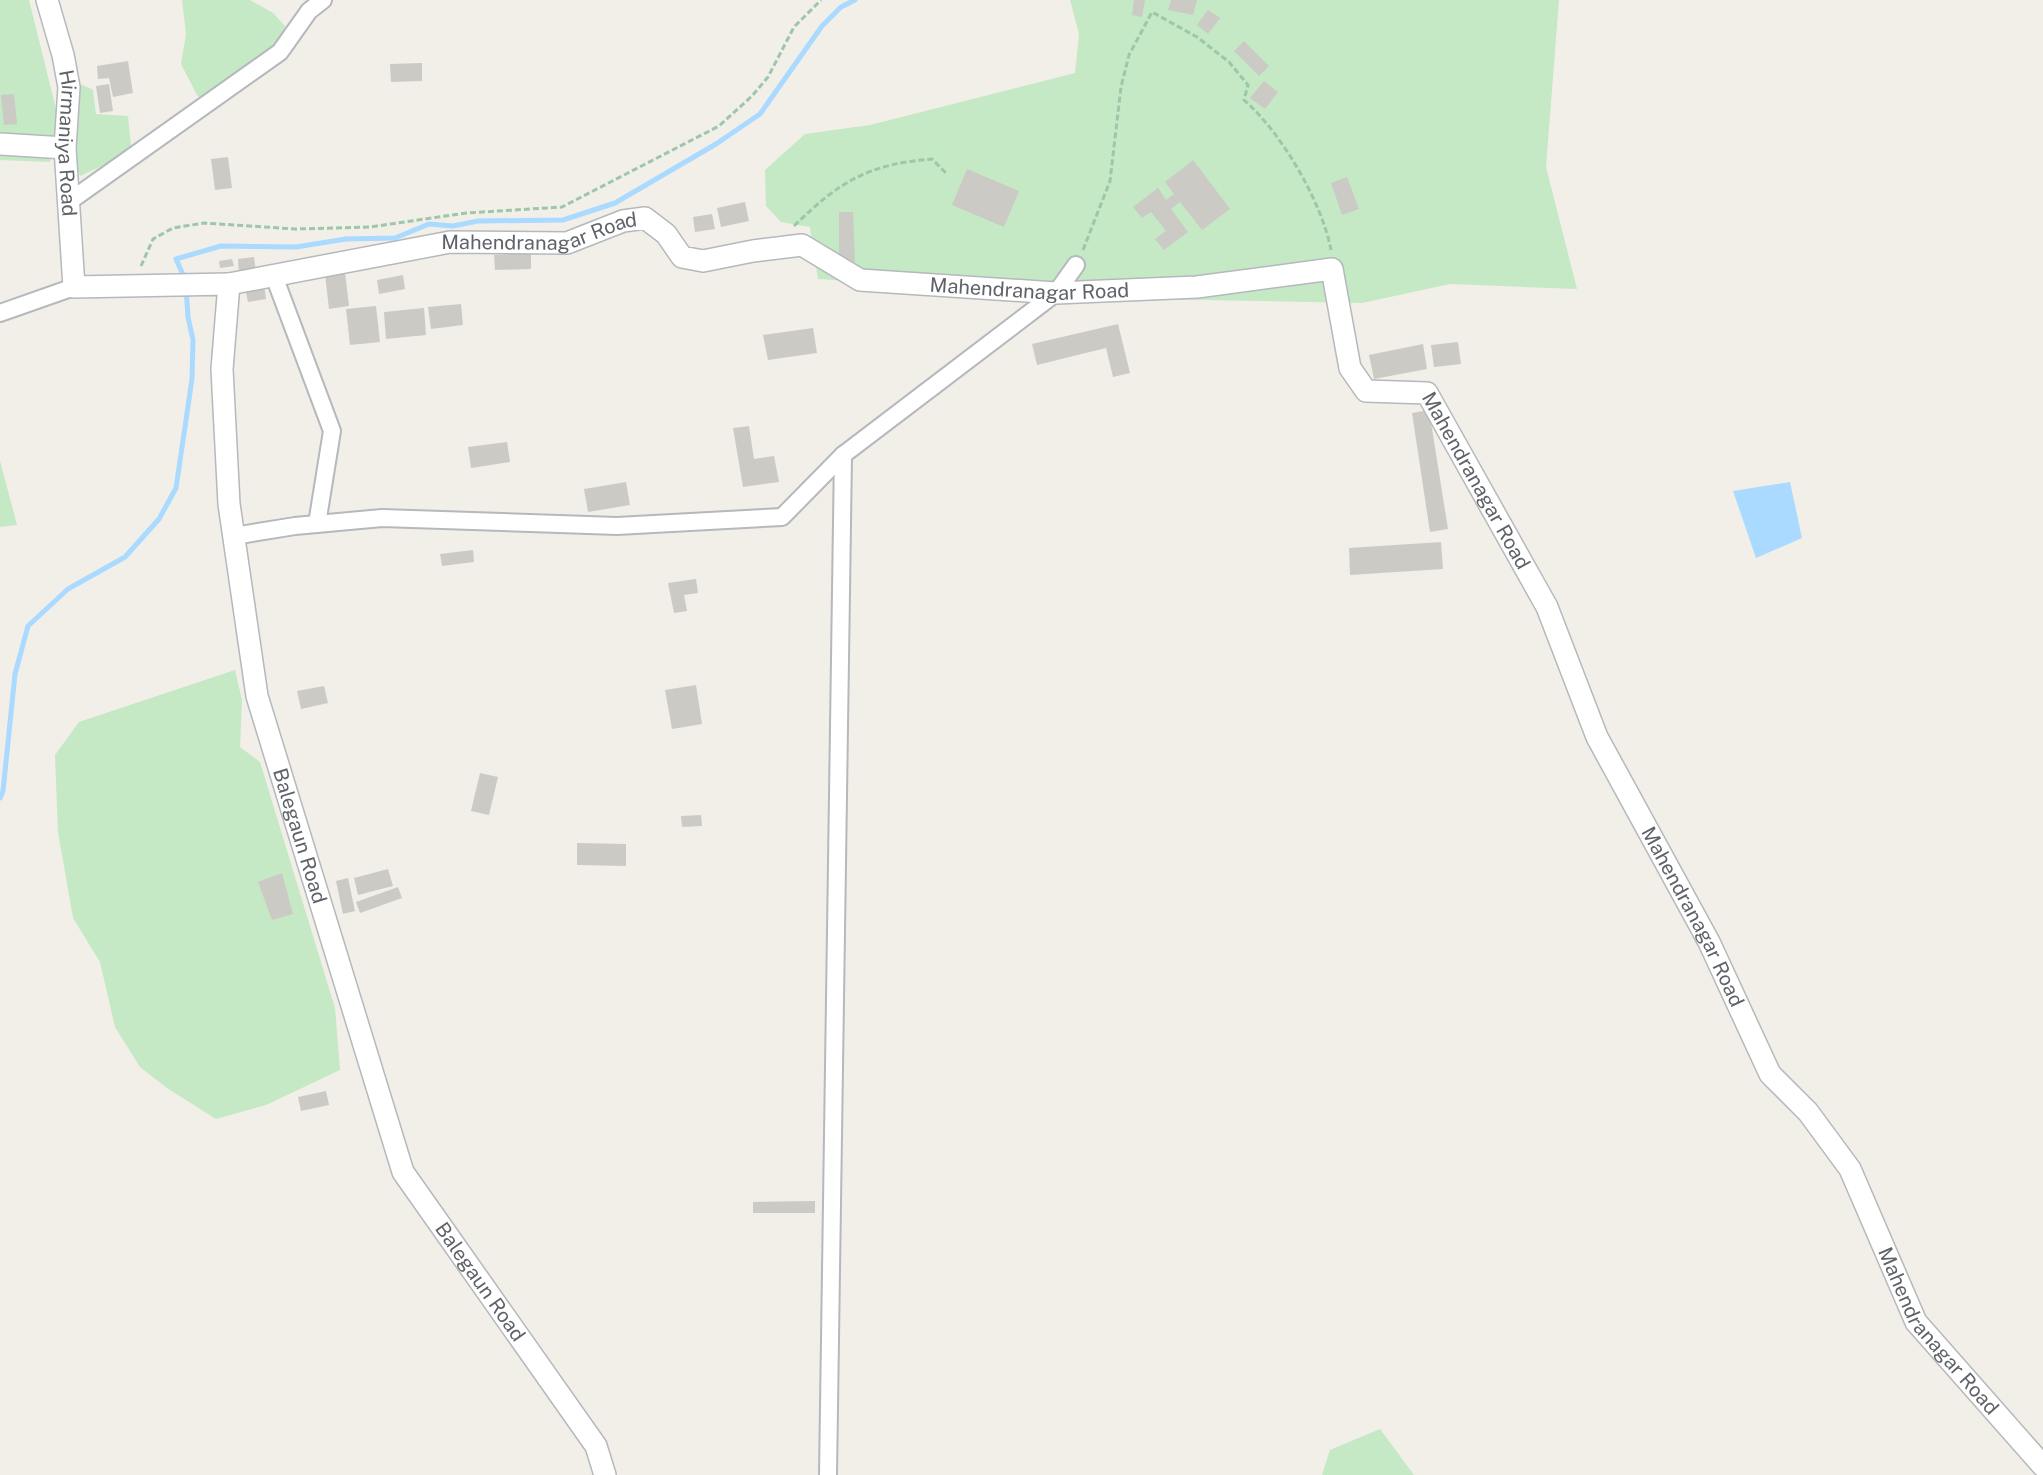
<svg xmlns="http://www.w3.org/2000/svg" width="2043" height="1475" viewBox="0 0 2043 1475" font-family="'Public Sans',sans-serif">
<rect width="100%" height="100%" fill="#f1efe8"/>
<!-- green -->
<g fill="#c5e8c5">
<path d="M 0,0 L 29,0 L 58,117 L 50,162 L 0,160 Z"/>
<path d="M 182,0 L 250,0 L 273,13 L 285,26 C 279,54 226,83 203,100 L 197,95 L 181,64 L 186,34 Z"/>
<path d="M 1070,0 L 1559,0 L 1546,167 L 1577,289 L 1450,284 L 1362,303 L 1101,298 L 818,279 L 810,227 L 781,222 L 766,206 L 765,170 L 805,134 L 870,125 L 1075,73 L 1079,34 Z"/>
<path d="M 73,85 L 83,85 L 93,90 L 96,114 L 128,116 L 131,146 L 124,156 L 80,176 L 74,158 Z"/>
<path d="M 0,461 L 17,525 L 0,527 Z"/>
<path d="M 235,670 L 242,700 L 240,747 L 260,762 L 335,1008 L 340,1070 L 266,1105 L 216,1119 L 167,1088 L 140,1067 L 115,1027 L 100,962 L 73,918 L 58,832 L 55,755 L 79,722 Z"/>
<path d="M 1380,1429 L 1414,1475 L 1322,1475 L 1330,1450 Z"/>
</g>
<!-- water -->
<path fill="#aadaff" d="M 1790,482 L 1802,538 L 1756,558 L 1733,491 Z"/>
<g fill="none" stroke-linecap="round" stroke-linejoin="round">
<!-- stream -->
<g stroke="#aadaff" stroke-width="5">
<path d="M 185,279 L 176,259 L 221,246 L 296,247 L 346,239 L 395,238 L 429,224 L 453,226 L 478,221 L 563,220 L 615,203 L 716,144 L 760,114 L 822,26 L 841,7 L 855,0"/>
<path d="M 0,798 L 3,791 L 15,674 L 28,626 L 68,589 L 125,557 L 159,519 L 176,488 L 192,379 L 193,340 L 188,317 L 186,288"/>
</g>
</g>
<!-- building -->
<g fill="#cccac5">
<path d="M 1134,0 L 1145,0 L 1142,17 L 1132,15 Z"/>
<path d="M 1171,0 L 1197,0 L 1193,15 L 1168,10 Z"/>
<path d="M 1208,10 L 1220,18 L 1208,34 L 1197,25 Z"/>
<path d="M 1244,41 L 1269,66 L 1259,76 L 1234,51 Z"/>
<path d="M 128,61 L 133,93 L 113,97 L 109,78 L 98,79 L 97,66 Z"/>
<path d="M 422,63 L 422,81 L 391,82 L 390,64 Z"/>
<path d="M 1264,81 L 1278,92 L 1265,109 L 1250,98 Z"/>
<path d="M 109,84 L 113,111 L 100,113 L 96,86 Z"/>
<path d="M 14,94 L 17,124 L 4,125 L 1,95 Z"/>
<path d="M 228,157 L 232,188 L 215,190 L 211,159 Z"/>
<path d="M 1193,160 L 1230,209 L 1202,230 L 1180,202 L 1171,209 L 1188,232 L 1164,250 L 1155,239 L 1166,231 L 1151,212 L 1142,218 L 1133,207 L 1158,188 L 1166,200 L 1174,194 L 1165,182 Z"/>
<path d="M 967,169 L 1019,191 L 1004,227 L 952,205 Z"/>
<path d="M 1347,177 L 1359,209 L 1342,215 L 1331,183 Z"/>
<path d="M 745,202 L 749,221 L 721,227 L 717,208 Z"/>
<path d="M 839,212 L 853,212 L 855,262 L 839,262 Z"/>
<path d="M 712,214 L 715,229 L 695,232 L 693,217 Z"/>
<path d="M 531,253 L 531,269 L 495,270 L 494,255 Z"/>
<path d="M 254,257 L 256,272 L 239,274 L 238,259 Z"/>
<path d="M 232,259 L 234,266 L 220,268 L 219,261 Z"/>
<path d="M 345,272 L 349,306 L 329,309 L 325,274 Z"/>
<path d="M 403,275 L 405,289 L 379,294 L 377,280 Z"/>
<path d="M 264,285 L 266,299 L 248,302 L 245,288 Z"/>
<path d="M 461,304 L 463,325 L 431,329 L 428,307 Z"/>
<path d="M 376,306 L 380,342 L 350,345 L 346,309 Z"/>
<path d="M 424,308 L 426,335 L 386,339 L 384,312 Z"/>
<path d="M 1118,324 L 1130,373 L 1113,377 L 1106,348 L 1037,365 L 1032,344 Z"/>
<path d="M 813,328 L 817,353 L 768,360 L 763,335 Z"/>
<path d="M 1458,342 L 1461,364 L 1434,367 L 1431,345 Z"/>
<path d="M 1423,344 L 1427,369 L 1374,379 L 1369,355 Z"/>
<path d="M 1429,410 L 1448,529 L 1430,532 L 1412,413 Z"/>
<path d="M 749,426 L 754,459 L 774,456 L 779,482 L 743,487 L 733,428 Z"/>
<path d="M 507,442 L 510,462 L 471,468 L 468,447 Z"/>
<path d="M 626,482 L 630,505 L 588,512 L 584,489 Z"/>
<path d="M 1441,542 L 1443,569 L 1350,575 L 1349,548 Z"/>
<path d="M 473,550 L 474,562 L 442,566 L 440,554 Z"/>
<path d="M 696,579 L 698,593 L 684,595 L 687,611 L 674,613 L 668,583 Z"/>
<path d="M 696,685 L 702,724 L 672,729 L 665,690 Z"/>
<path d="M 324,686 L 328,703 L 301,709 L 297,691 Z"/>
<path d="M 480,773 L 498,777 L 489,815 L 471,811 Z"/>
<path d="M 701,815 L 702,826 L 682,827 L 681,816 Z"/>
<path d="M 577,843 L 626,844 L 626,866 L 577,865 Z"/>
<path d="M 388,869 L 393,886 L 358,895 L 354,878 Z"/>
<path d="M 282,873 L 293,914 L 272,920 L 258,882 Z"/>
<path d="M 348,878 L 355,911 L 343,914 L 336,881 Z"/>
<path d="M 398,887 L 402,898 L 360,913 L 356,902 Z"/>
<path d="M 326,1091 L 329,1105 L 301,1111 L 298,1097 Z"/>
<path d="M 815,1201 L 815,1213 L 753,1213 L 753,1202 Z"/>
</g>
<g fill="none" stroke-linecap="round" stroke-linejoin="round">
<defs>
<g id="minor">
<path d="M 67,203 L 280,52 L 309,11 L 323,0"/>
<path d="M 274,276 L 332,431 L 317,524"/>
<path d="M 0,313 L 74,287"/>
<path d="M 234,536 L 295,526 L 382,518 L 617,526 L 782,517 L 843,455"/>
<path d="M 828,1475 L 843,455 L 1056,293 L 1076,265"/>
</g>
<g id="tertiary">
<path id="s1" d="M 47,0 L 63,55 L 69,87 L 65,148 L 74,287 L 229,284 L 222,369 L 229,504 L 257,696 L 403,1172 L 596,1446 L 605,1475"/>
<path d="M 0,144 L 65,148"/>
<path id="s2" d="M 229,284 L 450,242 L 567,243 L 623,221 L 645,218 L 666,234 L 682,257 L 703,261 L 753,251 L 802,245 L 860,280 L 1056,293 L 1197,287 L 1332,269 L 1350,368 L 1366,391 L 1427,393 L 1547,607 L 1597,737 L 1709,942 L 1770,1074 L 1808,1112 L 1850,1169 L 1916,1322 L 2043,1466"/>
</g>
</defs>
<!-- minor casing -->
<use href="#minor" stroke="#b5b8bc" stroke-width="20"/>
<!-- tertiary casing -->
<use href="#tertiary" stroke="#b5b8bc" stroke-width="24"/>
<!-- path -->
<g stroke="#9cc7a9" stroke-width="3" stroke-dasharray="6 3" stroke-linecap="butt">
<path d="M 794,226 C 839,182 868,164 932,159 L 946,173"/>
<path d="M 1083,250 L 1110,181 L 1121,87 L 1129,55 L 1152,12 L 1197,37 L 1229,62 L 1248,85 L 1244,100 C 1281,132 1322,202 1331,250"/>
<path d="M 141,266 L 153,239 L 173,228 L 204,223 L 295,229 L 370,227 L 466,213 L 562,207 L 719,126 L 752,96 L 768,77 L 794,27 L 821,0"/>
</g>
<!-- minor -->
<use href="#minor" stroke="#fff" stroke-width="16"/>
<!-- tertiary -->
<use href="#tertiary" stroke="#fff" stroke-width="21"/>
</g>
<g text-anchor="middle" stroke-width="5" stroke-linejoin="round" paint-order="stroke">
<!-- street labels -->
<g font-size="20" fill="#5f6368" stroke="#fff">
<text dy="7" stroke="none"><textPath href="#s1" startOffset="146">Hirmaniya Road</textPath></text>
<text dy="7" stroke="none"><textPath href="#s2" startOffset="316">Mahendranagar Road</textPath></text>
<text dy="7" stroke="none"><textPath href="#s2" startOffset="838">Mahendranagar Road</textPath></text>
<text dy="7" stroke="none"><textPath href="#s2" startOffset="1432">Mahendranagar Road</textPath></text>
<text dy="7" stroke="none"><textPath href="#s1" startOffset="1006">Balegaun Road</textPath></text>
<text dy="7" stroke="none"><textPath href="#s2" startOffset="1920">Mahendranagar Road</textPath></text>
<text dy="7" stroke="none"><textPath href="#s1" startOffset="1492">Balegaun Road</textPath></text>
<text dy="7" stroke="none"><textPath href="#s2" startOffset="2406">Mahendranagar Road</textPath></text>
</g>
</g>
</svg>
